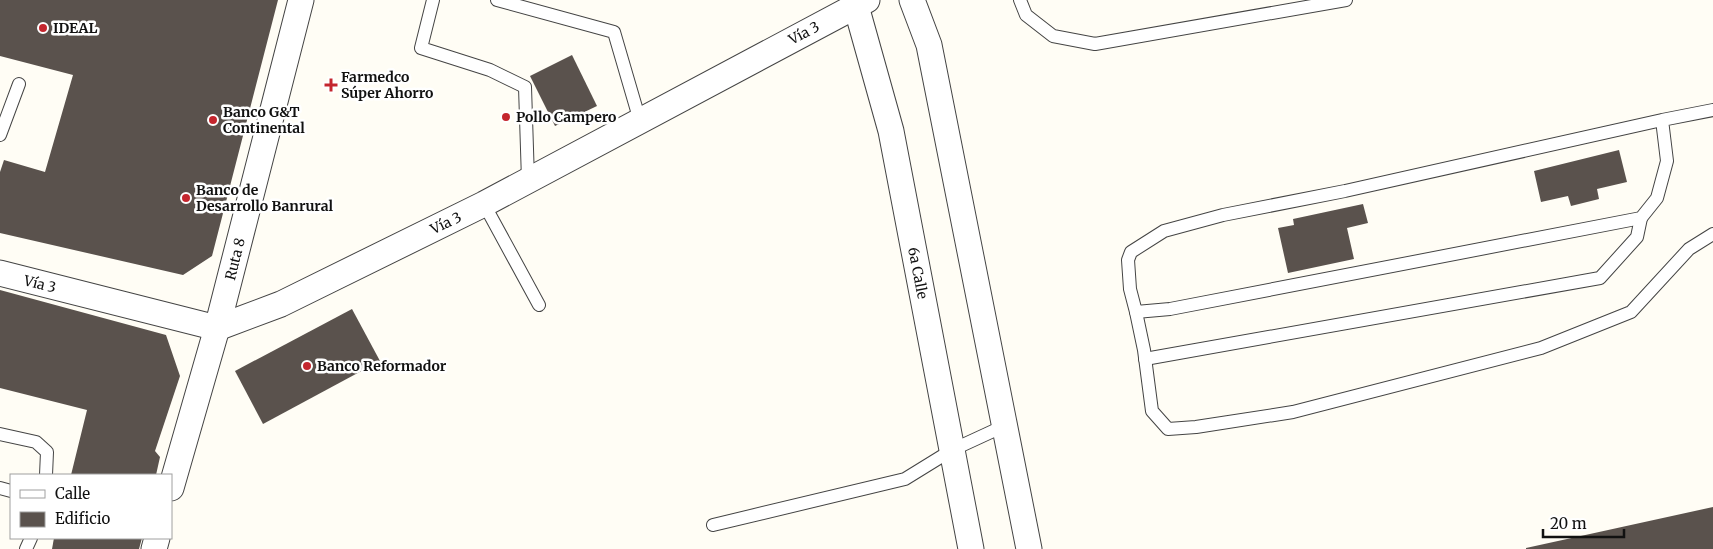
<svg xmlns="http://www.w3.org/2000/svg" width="1713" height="549" viewBox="0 0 1713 549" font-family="Merriweather,serif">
<rect width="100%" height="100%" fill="#fffdf5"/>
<!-- building -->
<g fill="#5a524d">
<path d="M 0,0 L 278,0 L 212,256 L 183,275 L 0,233 L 0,172 L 4,160 L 45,172 L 73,75 L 0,56 Z"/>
<path d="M 572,55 L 597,106 L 555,126 L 530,76 Z"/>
<path d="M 1619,150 L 1627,182 L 1597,189 L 1599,199 L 1571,206 L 1568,196 L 1541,202 L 1534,171 Z"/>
<path d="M 1363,204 L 1368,223 L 1347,228 L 1354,259 L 1288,273 L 1278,228 L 1294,225 L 1293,219 Z"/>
<path d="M 0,290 L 166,335 L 180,376 L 155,451 L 160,457 L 156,475 L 71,475 L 87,410 L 0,388 Z"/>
<path d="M 352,309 L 380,361 L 263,424 L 235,371 Z"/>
<path d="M 1713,507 L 1713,549 L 1526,549 L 1526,548 Z"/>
<path d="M 54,538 L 142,538 L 139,549 L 52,549 Z"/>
</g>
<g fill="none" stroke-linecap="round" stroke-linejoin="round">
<defs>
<g id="service">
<path d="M 433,0 L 421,48 L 490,70 L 525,87 L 528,180"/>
<path d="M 497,0 L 614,32 L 640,121"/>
<path d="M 1020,0 L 1026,15 L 1053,36 L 1095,44 L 1346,0"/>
<path d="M 1662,120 L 1667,161 L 1657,198 L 1641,218 L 1170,309 L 1136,312 L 1130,289 L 1128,260 L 1131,252 L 1164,231 L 1223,215 L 1345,191 L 1662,120 L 1713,110"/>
<path d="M 0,135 L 19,84"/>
<path d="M 484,204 L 539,305"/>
<path d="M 1136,312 L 1144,350 L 1152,411 L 1168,429 L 1196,427 L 1293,412 L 1541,348 L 1631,312 L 1689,249 L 1713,234"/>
<path d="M 1145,359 L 1600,278 L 1637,237 L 1641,218"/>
<path d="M 0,434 L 36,442 L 47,452 L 46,475"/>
<path d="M 0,488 L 11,491"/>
<path d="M 713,525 L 905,479 L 952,450 L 1004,426"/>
<path d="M 26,549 L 31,538"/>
</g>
<g id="minor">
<path d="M 853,0 L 856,6 L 891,131 L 971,549"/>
<path d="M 912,0 L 929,45 L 1029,549"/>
<path d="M 0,273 L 217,328 L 281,304 L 484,204 L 867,0"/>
<path d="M 171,488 L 217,328 L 301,0"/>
<path d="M 154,549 L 157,538"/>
</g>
</defs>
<!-- service casing -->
<use href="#service" stroke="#444" stroke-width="14"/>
<!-- minor casing -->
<use href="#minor" stroke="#444" stroke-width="27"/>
<!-- service -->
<use href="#service" stroke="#fff" stroke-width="12"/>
<!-- minor -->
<use href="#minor" stroke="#fff" stroke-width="25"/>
</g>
<!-- markers -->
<g fill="#c4262e" stroke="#fff" stroke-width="2">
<circle cx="43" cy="28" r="5"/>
<path d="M328.5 77.5h5v5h5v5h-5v5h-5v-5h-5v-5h5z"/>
<circle cx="506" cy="117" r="5"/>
<circle cx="213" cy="120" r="5"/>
<circle cx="186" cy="198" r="5"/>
<circle cx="307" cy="366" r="5"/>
</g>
<g text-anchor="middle" stroke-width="5" stroke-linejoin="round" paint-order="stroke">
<!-- poi labels -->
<g font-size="14" font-weight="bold" fill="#111" stroke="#fff" text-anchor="start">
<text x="53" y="33">IDEAL</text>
<text x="341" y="82">Farmedco<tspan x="341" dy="16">Súper Ahorro</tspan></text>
<text x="223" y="117">Banco G&amp;T<tspan x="223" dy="16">Continental</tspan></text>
<text x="516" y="122">Pollo Campero</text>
<text x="196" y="195">Banco de<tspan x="196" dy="16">Desarrollo Banrural</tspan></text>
<text x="317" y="371">Banco Reformador</text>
</g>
<!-- street labels -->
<g font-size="14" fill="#111" stroke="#fff">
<text transform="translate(804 33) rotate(-28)" y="5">Vía 3</text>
<text transform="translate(446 223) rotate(-26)" y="5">Vía 3</text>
<text transform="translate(235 259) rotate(-76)" y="5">Ruta 8</text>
<text transform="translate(918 273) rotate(79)" y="5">6a Calle</text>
<text transform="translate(40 284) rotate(14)" y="5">Vía 3</text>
</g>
</g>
<!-- legend -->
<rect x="10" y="474" width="162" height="65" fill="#ffffff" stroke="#a0a0a0"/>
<rect x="20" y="490" width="25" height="8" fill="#ffffff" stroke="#a0a0a0"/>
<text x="55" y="499" font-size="15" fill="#111111">Calle</text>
<rect x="20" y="512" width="25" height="15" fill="#5a524d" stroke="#a0a0a0"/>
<text x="55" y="524" font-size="15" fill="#111111">Edificio</text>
<!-- scale -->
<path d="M1543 529v8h81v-8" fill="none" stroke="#111111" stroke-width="2.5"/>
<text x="1550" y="529" font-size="15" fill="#111111" stroke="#ffffff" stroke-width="4" paint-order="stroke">20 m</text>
</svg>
